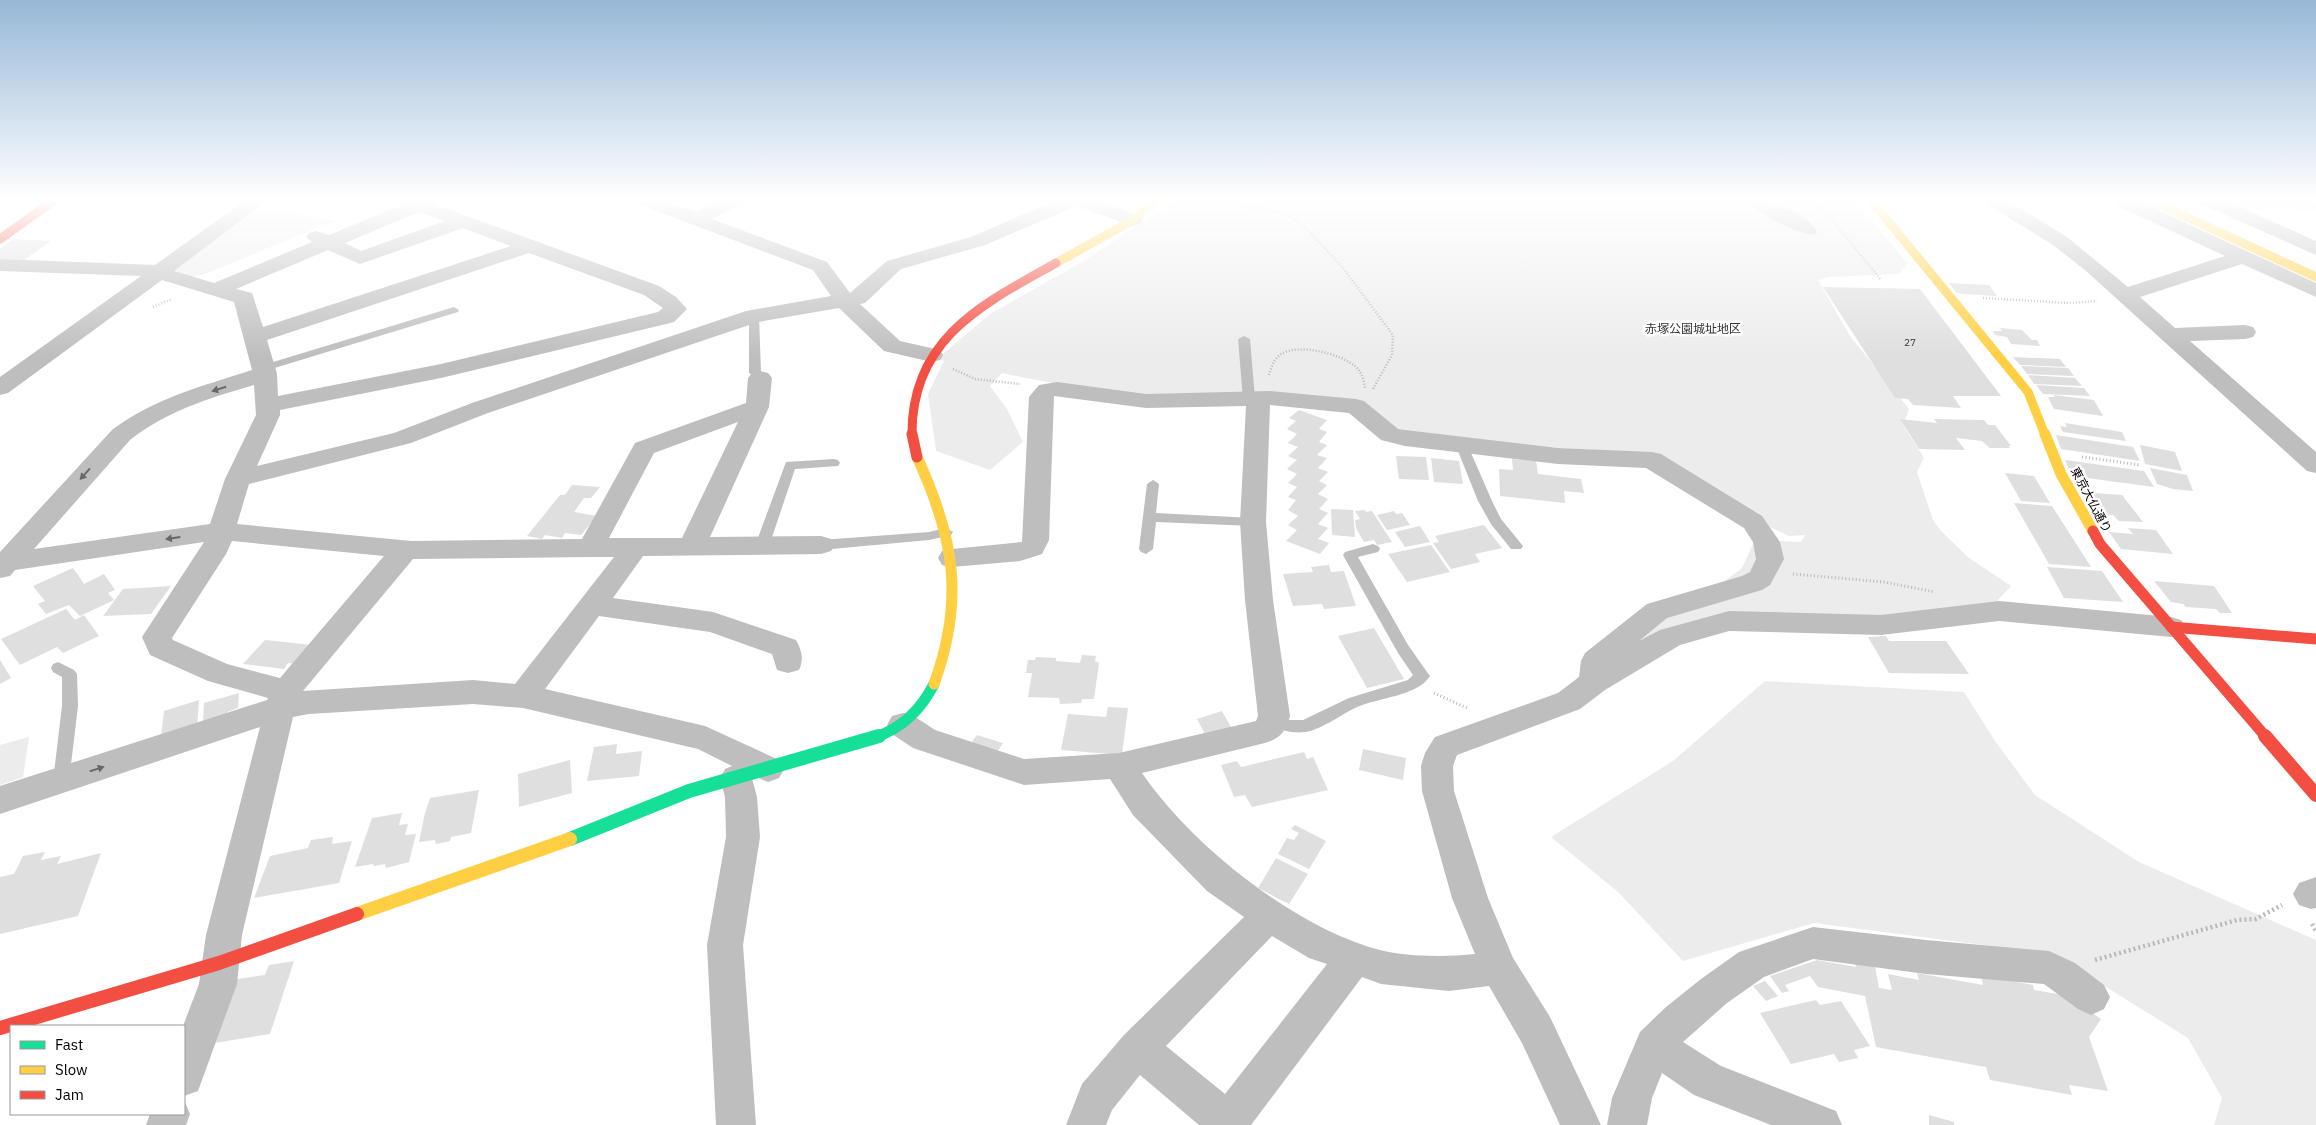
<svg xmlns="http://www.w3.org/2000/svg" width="2316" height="1125" viewBox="0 0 2316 1125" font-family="'IBM Plex Sans','Noto Sans JP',sans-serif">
<rect width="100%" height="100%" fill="#fff"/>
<!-- green -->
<g fill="#ececec">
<path d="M 1178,199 L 1854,199 L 1907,263 L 1899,274 L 1828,277 L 1818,280 L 1850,336 L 1909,409 L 1903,425 L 1924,458 L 1917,472 L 1933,520 L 1941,531 L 1969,558 L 2011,586 L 1985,614 L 1725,621 L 1676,639 L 1612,645 L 1721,584 L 1742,568 L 1755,540 L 1801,542 L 1805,535 L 1789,536 L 1757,521 L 1652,453 L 1544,447 L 1397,431 L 1369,408 C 1247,400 1121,400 1002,373 L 990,386 L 1007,409 L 1023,442 L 990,470 L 936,451 L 928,394 L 944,361 L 937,359 L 990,314 L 1082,262 Z"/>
<path d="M 2222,199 L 2316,199 L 2316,211 L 2267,209 L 2253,212 Z"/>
<path d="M 283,211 L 334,221 L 205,274 L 191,277 L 172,270 L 251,212 Z"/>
<path d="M 1765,681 L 1964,692 L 1995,741 L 2035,795 L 2139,862 L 2316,940 L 2316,1125 L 2214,1125 L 2222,1098 L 2188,1038 L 2053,954 L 1814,923 L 1683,961 L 1618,892 L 1551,837 L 1673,761 Z"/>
<path d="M 29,737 L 23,777 L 0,785 L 0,745 Z"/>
</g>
<!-- water -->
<path fill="#bfbfbf" d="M 1741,199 C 1761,199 1812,211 1817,234 C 1802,238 1753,210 1741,199 Z"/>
<!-- building -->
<g fill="#dfdfdf">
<path d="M 13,239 L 51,241 L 24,260 L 0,259 L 0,249 Z"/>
<path d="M 1949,283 L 1989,285 L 1997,296 L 1961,294 L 1956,292 Z"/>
<path d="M 1823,287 L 1920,289 L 2001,396 L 1953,396 L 1961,408 L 1913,405 L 1908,399 L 1895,398 Z"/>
<path d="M 2000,328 L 2022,330 L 2032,340 L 2037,340 L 2040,346 L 2011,344 L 2007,337 L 1995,335 L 1993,331 L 2002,331 Z"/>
<path d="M 2013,357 L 2060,359 L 2066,367 L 2020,365 Z"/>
<path d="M 2021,366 L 2068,368 L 2074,376 L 2027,374 Z"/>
<path d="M 2028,375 L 2075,378 L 2082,386 L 2034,384 Z"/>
<path d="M 2036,385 L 2084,388 L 2090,396 L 2043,394 Z"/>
<path d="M 2054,395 L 2094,400 L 2103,416 L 2054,409 L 2048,397 L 2055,397 Z"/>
<path d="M 1299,410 L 1327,420 L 1319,429 L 1327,432 L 1319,442 L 1327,445 L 1317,455 L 1327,458 L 1318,468 L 1328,472 L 1319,481 L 1327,485 L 1318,494 L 1328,499 L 1319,509 L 1328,513 L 1318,524 L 1328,528 L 1318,539 L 1329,543 L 1320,554 L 1286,541 L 1297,530 L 1288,525 L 1298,516 L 1288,510 L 1296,500 L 1288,497 L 1297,487 L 1288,483 L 1297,474 L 1287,469 L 1297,460 L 1288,456 L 1298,447 L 1288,443 L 1297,434 L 1287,429 L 1296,421 L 1289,418 Z"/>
<path d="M 1900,419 L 1937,423 L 1934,419 L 1984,420 L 1988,425 L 1995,425 L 2011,446 L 2008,446 L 2010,448 L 1990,448 L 1982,441 L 1956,438 L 1965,450 L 1919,449 Z"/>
<path d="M 2065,423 L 2122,432 L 2126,441 L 2063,432 L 2060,426 L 2067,427 Z"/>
<path d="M 2056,435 L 2133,447 L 2140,461 L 2061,449 Z"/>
<path d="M 2140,445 L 2175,452 L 2182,471 L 2145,464 Z"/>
<path d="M 1396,456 L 1426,457 L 1429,480 L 1399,479 Z"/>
<path d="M 1431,458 L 1459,461 L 1463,484 L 1434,482 Z"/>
<path d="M 1512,459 L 1536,461 L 1538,474 L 1581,479 L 1584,493 L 1564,491 L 1565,503 L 1500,496 L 1499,469 L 1513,470 Z"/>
<path d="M 2065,460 L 2144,471 L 2154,487 L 2072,476 Z"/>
<path d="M 2150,468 L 2187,475 L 2193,491 L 2173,489 L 2157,484 Z"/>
<path d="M 2005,473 L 2034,476 L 2050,503 L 2021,501 Z"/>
<path d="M 572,485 L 600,487 L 591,498 L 584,498 L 574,512 L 597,516 L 581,535 L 565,533 L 562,538 L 545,535 L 542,539 L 527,536 L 560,495 L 565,495 Z"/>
<path d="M 2081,492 L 2122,495 L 2143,522 L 2119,521 L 2113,515 L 2097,514 Z"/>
<path d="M 2014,503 L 2052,506 L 2091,567 L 2049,564 Z"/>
<path d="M 1331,509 L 1353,510 L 1355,537 L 1332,535 Z"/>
<path d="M 1365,510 L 1366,512 L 1372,511 L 1392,542 L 1377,545 L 1374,540 L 1364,542 L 1356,528 L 1355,520 L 1360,519 L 1355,511 Z"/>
<path d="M 1394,511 L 1396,514 L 1402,513 L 1410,525 L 1387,530 L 1377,515 Z"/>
<path d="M 1484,525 L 1502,548 L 1475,554 L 1480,562 L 1451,569 L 1433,543 L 1439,542 L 1435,536 Z"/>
<path d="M 1420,526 L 1430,542 L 1405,547 L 1395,532 Z"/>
<path d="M 2128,528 L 2156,530 L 2173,554 L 2121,549 L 2109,532 L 2133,534 Z"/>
<path d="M 1431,545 L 1450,572 L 1407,582 L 1388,554 Z"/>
<path d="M 1329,565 L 1331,572 L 1344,571 L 1356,606 L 1324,609 L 1322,604 L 1293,606 L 1283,574 L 1313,572 L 1311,567 Z"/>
<path d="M 2047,567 L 2102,571 L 2123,602 L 2064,598 Z"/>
<path d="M 73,568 L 84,584 L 104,574 L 115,590 L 108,593 L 114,600 L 80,616 L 69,605 L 46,614 L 38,604 L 45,601 L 33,586 Z"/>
<path d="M 2154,581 L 2214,586 L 2232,613 L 2220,613 L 2216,609 L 2186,607 L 2183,604 L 2171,602 Z"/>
<path d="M 171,586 L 151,614 L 103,616 L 123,589 Z"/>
<path d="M 66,609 L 75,620 L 84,615 L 99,636 L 63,653 L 57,647 L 20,665 L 1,639 Z"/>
<path d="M 1374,628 L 1404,679 L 1367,688 L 1338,636 Z"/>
<path d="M 1886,636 L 1889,641 L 1946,641 L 1969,674 L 1889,673 L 1868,637 Z"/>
<path d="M 265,640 L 312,645 L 297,664 L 288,663 L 284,669 L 243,664 Z"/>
<path d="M 1082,655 L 1096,656 L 1095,661 L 1099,663 L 1094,699 L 1082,699 L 1081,703 L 1060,704 L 1059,698 L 1028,697 L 1032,673 L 1026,673 L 1028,660 L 1035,660 L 1036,657 L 1056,658 L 1056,661 L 1080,663 Z"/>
<path d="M 0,660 L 11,678 L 0,684 Z"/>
<path d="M 239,693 L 238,708 L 227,712 L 229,719 L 203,725 L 204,703 Z"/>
<path d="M 199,700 L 197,728 L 161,738 L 164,711 Z"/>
<path d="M 1108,707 L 1128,708 L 1122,755 L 1061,750 L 1068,714 L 1106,717 Z"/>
<path d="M 1222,711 L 1232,729 L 1206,736 L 1197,719 Z"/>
<path d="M 977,735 L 1003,743 L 996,754 L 969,746 Z"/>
<path d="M 617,744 L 616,754 L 642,751 L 639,776 L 587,781 L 594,747 Z"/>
<path d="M 1363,749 L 1406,758 L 1403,780 L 1359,770 Z"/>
<path d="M 1304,752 L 1307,759 L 1313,757 L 1328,790 L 1252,807 L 1245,795 L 1234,797 L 1221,765 L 1237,761 L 1241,767 Z"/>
<path d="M 570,760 L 572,793 L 519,807 L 518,774 Z"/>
<path d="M 479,790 L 471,833 L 451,837 L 450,841 L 436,844 L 435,840 L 419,842 L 425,813 L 430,798 Z"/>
<path d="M 402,813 L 399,825 L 408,824 L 405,835 L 416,834 L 409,862 L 386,868 L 385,864 L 374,866 L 373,864 L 355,867 L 372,818 Z"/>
<path d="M 1295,825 L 1326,841 L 1309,869 L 1278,854 L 1287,838 L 1294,840 L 1299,833 L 1291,829 Z"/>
<path d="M 333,837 L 332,844 L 352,841 L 339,883 L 254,898 L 270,856 L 308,848 L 311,840 Z"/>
<path d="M 45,852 L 41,860 L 61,856 L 57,864 L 101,853 L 78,916 L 0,934 L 0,877 L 14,874 L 23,856 Z"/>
<path d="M 1276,858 L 1308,874 L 1289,904 L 1258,888 Z"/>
<path d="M 1817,960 L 1856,967 L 1855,963 L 1875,966 L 1879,988 L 1892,990 L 1888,974 L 1919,980 L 1917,973 L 1983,985 L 1981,975 L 2033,985 L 2034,990 L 2069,996 L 2101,1019 L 2089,1037 L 2108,1091 L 2069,1085 L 2072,1095 L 1990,1080 L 1986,1067 L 1876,1047 L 1865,996 L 1818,987 L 1810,976 L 1785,985 L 1789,991 L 1782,993 L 1770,976 Z"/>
<path d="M 294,961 L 270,1034 L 208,1044 L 231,980 L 265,975 L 269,965 Z"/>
<path d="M 1765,981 L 1778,996 L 1766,1001 L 1753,986 Z"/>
<path d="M 1816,1000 L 1820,1005 L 1841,1001 L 1870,1046 L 1854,1050 L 1858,1058 L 1839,1062 L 1834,1054 L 1791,1064 L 1760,1013 Z"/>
<path d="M 1929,1115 L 1954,1122 L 1954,1125 L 1929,1125 Z"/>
</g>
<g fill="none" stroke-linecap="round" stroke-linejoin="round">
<!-- path-far2 -->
<g stroke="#b9b9b9" stroke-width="2.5" stroke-dasharray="1 2" stroke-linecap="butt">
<path d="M 1202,199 L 1286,213 L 1309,231 L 1343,268 L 1393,335 L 1392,355 L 1373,389"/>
<path d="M 1815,199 L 1881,280"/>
<path d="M 1983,298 L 2068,303 L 2097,301"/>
<path d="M 153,307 L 172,299"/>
<path d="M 953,369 L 975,379 L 1020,384"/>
<path d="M 1269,375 C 1271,368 1273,360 1280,355 C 1297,342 1342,354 1356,367 C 1362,373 1364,380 1365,388"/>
</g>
<!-- path-far1 -->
<g stroke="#b9b9b9" stroke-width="3" stroke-dasharray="1 2.5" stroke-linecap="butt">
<path d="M 2082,457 L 2141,465"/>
<path d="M 1793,574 L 1884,582 L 1935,592"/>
<path d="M 1434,693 L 1467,708"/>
</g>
<!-- path -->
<g stroke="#b9b9b9" stroke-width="4.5" stroke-dasharray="2 3" stroke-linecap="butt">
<path d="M 2312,924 L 2316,931"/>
<path d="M 2095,960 L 2237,920 L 2256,919 L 2282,905"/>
</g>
<!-- lane -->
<g fill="#bebebe" fill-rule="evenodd">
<path d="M 454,307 L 459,310 L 458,312 L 268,370 L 260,370 L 258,368 L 260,366 Z"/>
<path d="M 754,313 L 759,316 L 761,373 L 755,376 L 749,373 L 749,316 Z"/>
<path d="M 1244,336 L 1250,339 L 1255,399 L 1249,403 L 1243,399 L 1238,339 Z"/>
<path d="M 1462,442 L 1468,446 L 1492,501 L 1501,519 L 1523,546 L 1521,549 L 1511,549 L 1491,524 L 1478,501 L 1456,446 Z"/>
<path d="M 834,459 L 838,460 L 840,463 L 838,466 L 795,469 L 769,546 L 762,551 L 757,549 L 755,546 L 786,462 Z"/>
<path d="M 1153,480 L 1159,484 L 1156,513 L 1253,518 L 1260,522 L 1253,526 L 1156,522 L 1153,549 L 1146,554 L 1141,552 L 1139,549 L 1147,484 Z"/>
<path d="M 946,528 L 953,532 L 951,535 L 929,540 L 821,550 L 814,545 L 821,540 L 929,532 Z"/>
<path d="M 1373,544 L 1378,546 L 1380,549 L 1378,552 L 1358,557 L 1408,645 L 1427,672 L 1430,676 C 1418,696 1377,698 1357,707 C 1342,714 1321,730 1305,732 C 1292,734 1279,729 1267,725 L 1265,721 L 1267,717 L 1273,715 L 1290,720 L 1303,720 L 1349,698 L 1408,680 L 1413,675 L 1398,653 L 1343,555 L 1345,552 Z"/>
<path d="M 58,662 L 74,670 L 77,674 L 78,706 L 69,781 L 67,786 L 61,788 L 55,786 L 53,781 L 62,706 L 62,677 L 53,672 L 51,668 L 53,664 Z"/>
</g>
<!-- street -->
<g fill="#bebebe" fill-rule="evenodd">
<path d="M 247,199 L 269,199 L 174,271 L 214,283 L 312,242 L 306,237 L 309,233 L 316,231 L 329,235 L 402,205 L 394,199 L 434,199 L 436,202 L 434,204 L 659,286 L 676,297 L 687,309 L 674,322 L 666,324 L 441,378 L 280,410 L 280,415 L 257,466 L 394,433 L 472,403 L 746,311 L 831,296 L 813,270 L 635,203 L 633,199 L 660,199 L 695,212 L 720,199 L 744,199 L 742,203 L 712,219 L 827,262 L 850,293 L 887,261 L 971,237 L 1059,199 L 1094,199 L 1140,216 L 1143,220 L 1140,224 L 1133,226 L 1077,206 L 985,245 L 901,269 L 865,303 L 860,304 L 900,341 L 940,350 L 943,355 L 940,360 L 932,362 L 884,351 L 839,308 L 758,322 L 488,413 L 411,443 L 249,484 L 237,524 L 411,541 L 582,539 L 635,443 L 746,403 L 748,378 L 752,373 L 760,371 L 768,373 L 772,378 L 769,407 L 710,537 L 821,536 L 831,539 L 835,545 L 831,551 L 821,554 L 643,556 L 613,598 L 713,612 L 796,640 C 802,651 804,659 799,670 L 788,673 L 777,670 L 772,654 L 710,632 L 599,616 L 545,689 L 705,726 L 779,760 L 784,769 L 779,778 L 768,782 L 751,775 L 757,797 L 760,837 L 743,945 L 756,1125 L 716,1125 L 707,945 L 726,837 L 725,797 L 720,778 L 725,769 L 732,766 L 698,749 L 523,708 L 473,704 L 309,714 L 293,717 L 242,935 L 237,984 L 198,1091 L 184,1096 L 183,1026 L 199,984 L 206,935 L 260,727 L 0,814 L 0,786 L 267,700 L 268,698 L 208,681 L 150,655 L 142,637 L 204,542 L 15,570 L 10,576 L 0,578 L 0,552 L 112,430 C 154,398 203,386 252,370 L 234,302 L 162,280 L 8,393 L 0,395 L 0,377 L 141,276 L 0,271 L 0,259 L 155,265 ZM 419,212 L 445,221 L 361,251 L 345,243 ZM 463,228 L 511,246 L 263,327 L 252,293 L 236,289 L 328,250 L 360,264 ZM 529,253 L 644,295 L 663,308 L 658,312 L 441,364 L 278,396 L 277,374 L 267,340 ZM 254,385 L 256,415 L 225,479 L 210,524 L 34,549 L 130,440 C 167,411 209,398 254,385 ZM 738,422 L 682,538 L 609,538 L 654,453 ZM 232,541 L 384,556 L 280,678 L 227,664 L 173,640 L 172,638 L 226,554 ZM 591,557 L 614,557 L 515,684 L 473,680 L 303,691 L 413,559 Z"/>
<path d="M 1983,199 L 2006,199 L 2067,237 L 2128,287 L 2225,256 L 2118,206 L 2114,199 L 2134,199 L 2316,283 L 2316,297 L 2242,264 L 2140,297 L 2175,328 L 2245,325 L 2253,327 L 2256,332 L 2253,337 L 2245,339 L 2190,341 L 2316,452 L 2316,473 L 2307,471 L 2085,270 L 2053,245 L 1985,203 Z"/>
<path d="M 2197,199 L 2222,199 L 2316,241 L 2316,255 L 2199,203 Z"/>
<path d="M 1057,382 L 1146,394 L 1270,391 L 1356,399 L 1364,401 L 1398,429 L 1405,430 L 1558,448 L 1652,452 L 1661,454 L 1762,516 L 1780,542 L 1784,559 L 1770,585 L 1762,590 L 1667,618 L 1639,641 L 1660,630 L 1729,611 L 1881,615 L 1999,601 L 2171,617 L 2181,620 L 2185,627 L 2181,634 L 2171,637 L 1999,621 L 1881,635 L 1729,631 L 1680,645 L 1605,690 L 1580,709 L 1457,755 L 1453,766 L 1454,791 L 1488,898 L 1513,958 L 1550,1017 L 1601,1125 L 1560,1125 L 1522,1043 L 1489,986 L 1449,991 L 1381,984 L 1362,977 L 1251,1125 L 1199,1125 L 1140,1075 L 1112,1110 L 1106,1125 L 1066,1125 L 1082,1084 L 1124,1035 L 1244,917 L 1207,891 L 1133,815 L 1110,779 L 1024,785 L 913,748 L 892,734 L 887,725 L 892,716 L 903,713 L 914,716 L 935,730 L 1024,759 L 1119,753 L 1256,721 L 1258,716 L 1245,600 L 1240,522 L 1246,406 L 1146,408 L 1054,396 L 1049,540 L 1042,554 L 1020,561 L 952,567 L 942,565 L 938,558 L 942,551 L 952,549 L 1022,542 L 1029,397 L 1039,385 ZM 1270,405 L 1349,413 L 1381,440 L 1405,446 L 1558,464 L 1646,468 L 1744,528 L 1753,542 L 1756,559 L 1750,572 L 1742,576 L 1647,604 L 1585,653 L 1581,661 L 1579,677 L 1558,693 L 1435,737 L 1425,753 L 1421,766 L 1422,791 L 1452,898 L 1475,954 C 1447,957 1407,957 1380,950 C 1295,928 1191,845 1142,773 L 1265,743 C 1281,738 1285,732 1290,716 L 1273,600 L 1266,522 ZM 1272,936 L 1309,958 L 1327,964 L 1225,1094 L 1166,1046 Z"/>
<path d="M 2316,877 L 2316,908 L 2311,909 L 2299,905 L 2293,894 L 2299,883 Z"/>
<path d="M 1813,927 L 1926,940 L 2049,951 L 2075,963 L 2104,985 L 2110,997 L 2104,1009 L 2091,1015 L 2078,1009 L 2044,984 L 1926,974 L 1813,959 L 1764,977 L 1727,1003 L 1683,1042 L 1721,1066 L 1836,1111 L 1842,1125 L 1771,1125 L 1694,1095 L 1662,1073 L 1652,1098 L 1647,1125 L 1607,1125 L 1612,1098 L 1640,1032 L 1666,1007 L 1701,979 L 1739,952 Z"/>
<path d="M 184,1100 L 190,1114 L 186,1125 L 146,1125 L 150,1114 L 184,1114 Z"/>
</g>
<!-- fast-far1 -->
<path stroke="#16e098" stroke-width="11" d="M 875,737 C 902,729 922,708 934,684"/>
<!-- fast -->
<path stroke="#16e098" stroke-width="14" d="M 570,839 L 689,791 L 879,736"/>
<!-- slow-far2 -->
<g stroke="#ffcf43" stroke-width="9">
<path d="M 1870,199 L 2028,392 L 2045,435"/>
<path d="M 2148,199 L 2316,277"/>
<path d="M 1056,263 L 1133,220 L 1158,199"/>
</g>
<!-- slow-far1 -->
<g stroke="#ffcf43" stroke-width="11">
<path d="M 2045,434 L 2061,474 L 2093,531"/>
<path d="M 917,457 C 954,537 965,599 934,684"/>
</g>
<!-- slow -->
<path stroke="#ffcf43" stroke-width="14" d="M 357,914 L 570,839"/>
<!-- jam-far2 -->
<g stroke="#f24e42" stroke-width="9">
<path d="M 0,239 L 56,199"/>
<path d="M 912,435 C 911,338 983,304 1056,263"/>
</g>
<!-- jam-far1 -->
<g stroke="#f24e42" stroke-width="11">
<path d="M 912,434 L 917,457"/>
<path d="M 2093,531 L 2100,544 L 2266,737"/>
<path d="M 2171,627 L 2316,639"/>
</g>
<!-- jam -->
<g stroke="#f24e42" stroke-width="14">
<path d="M 2265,736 L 2316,795"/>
<path d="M 0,1028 L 219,963 L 357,914"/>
</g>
</g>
<!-- one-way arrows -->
<defs><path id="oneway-solid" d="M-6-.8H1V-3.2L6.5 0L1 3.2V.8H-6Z" transform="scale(1.25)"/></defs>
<g fill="#686868">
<use href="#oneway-solid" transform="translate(219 389) rotate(163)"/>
<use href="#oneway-solid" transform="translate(85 474) rotate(132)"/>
<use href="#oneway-solid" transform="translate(173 538) rotate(172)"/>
<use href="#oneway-solid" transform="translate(97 769) rotate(-18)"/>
</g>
<!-- sky -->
<linearGradient id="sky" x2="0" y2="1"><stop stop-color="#97b8d8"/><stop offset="0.56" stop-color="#fff"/><stop offset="1" stop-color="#fff" stop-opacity="0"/></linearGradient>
<rect width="2316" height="357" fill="url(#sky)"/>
<g text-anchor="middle" stroke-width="5" stroke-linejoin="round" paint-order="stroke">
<!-- number labels -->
<g font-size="10" fill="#383838">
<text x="1910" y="346">27</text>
</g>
<!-- park labels -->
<g font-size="12" fill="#333" stroke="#fff">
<text x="1693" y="333">赤塚公園城址地区</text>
</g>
<!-- street labels -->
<g font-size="12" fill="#000" stroke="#fff">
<text transform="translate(2091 500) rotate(62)" y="4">東京大仏通り</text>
</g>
</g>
<!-- legend -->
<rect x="10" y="1025" width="175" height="90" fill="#ffffff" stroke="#999999"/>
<rect x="20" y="1041" width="25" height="8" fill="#16e098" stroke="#999999"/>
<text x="55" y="1050" font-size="15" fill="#000000">Fast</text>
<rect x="20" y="1066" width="25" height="8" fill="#ffcf43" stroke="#999999"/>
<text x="55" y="1075" font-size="15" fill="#000000">Slow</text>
<rect x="20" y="1091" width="25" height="8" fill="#f24e42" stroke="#999999"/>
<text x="55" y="1100" font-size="15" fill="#000000">Jam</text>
</svg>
